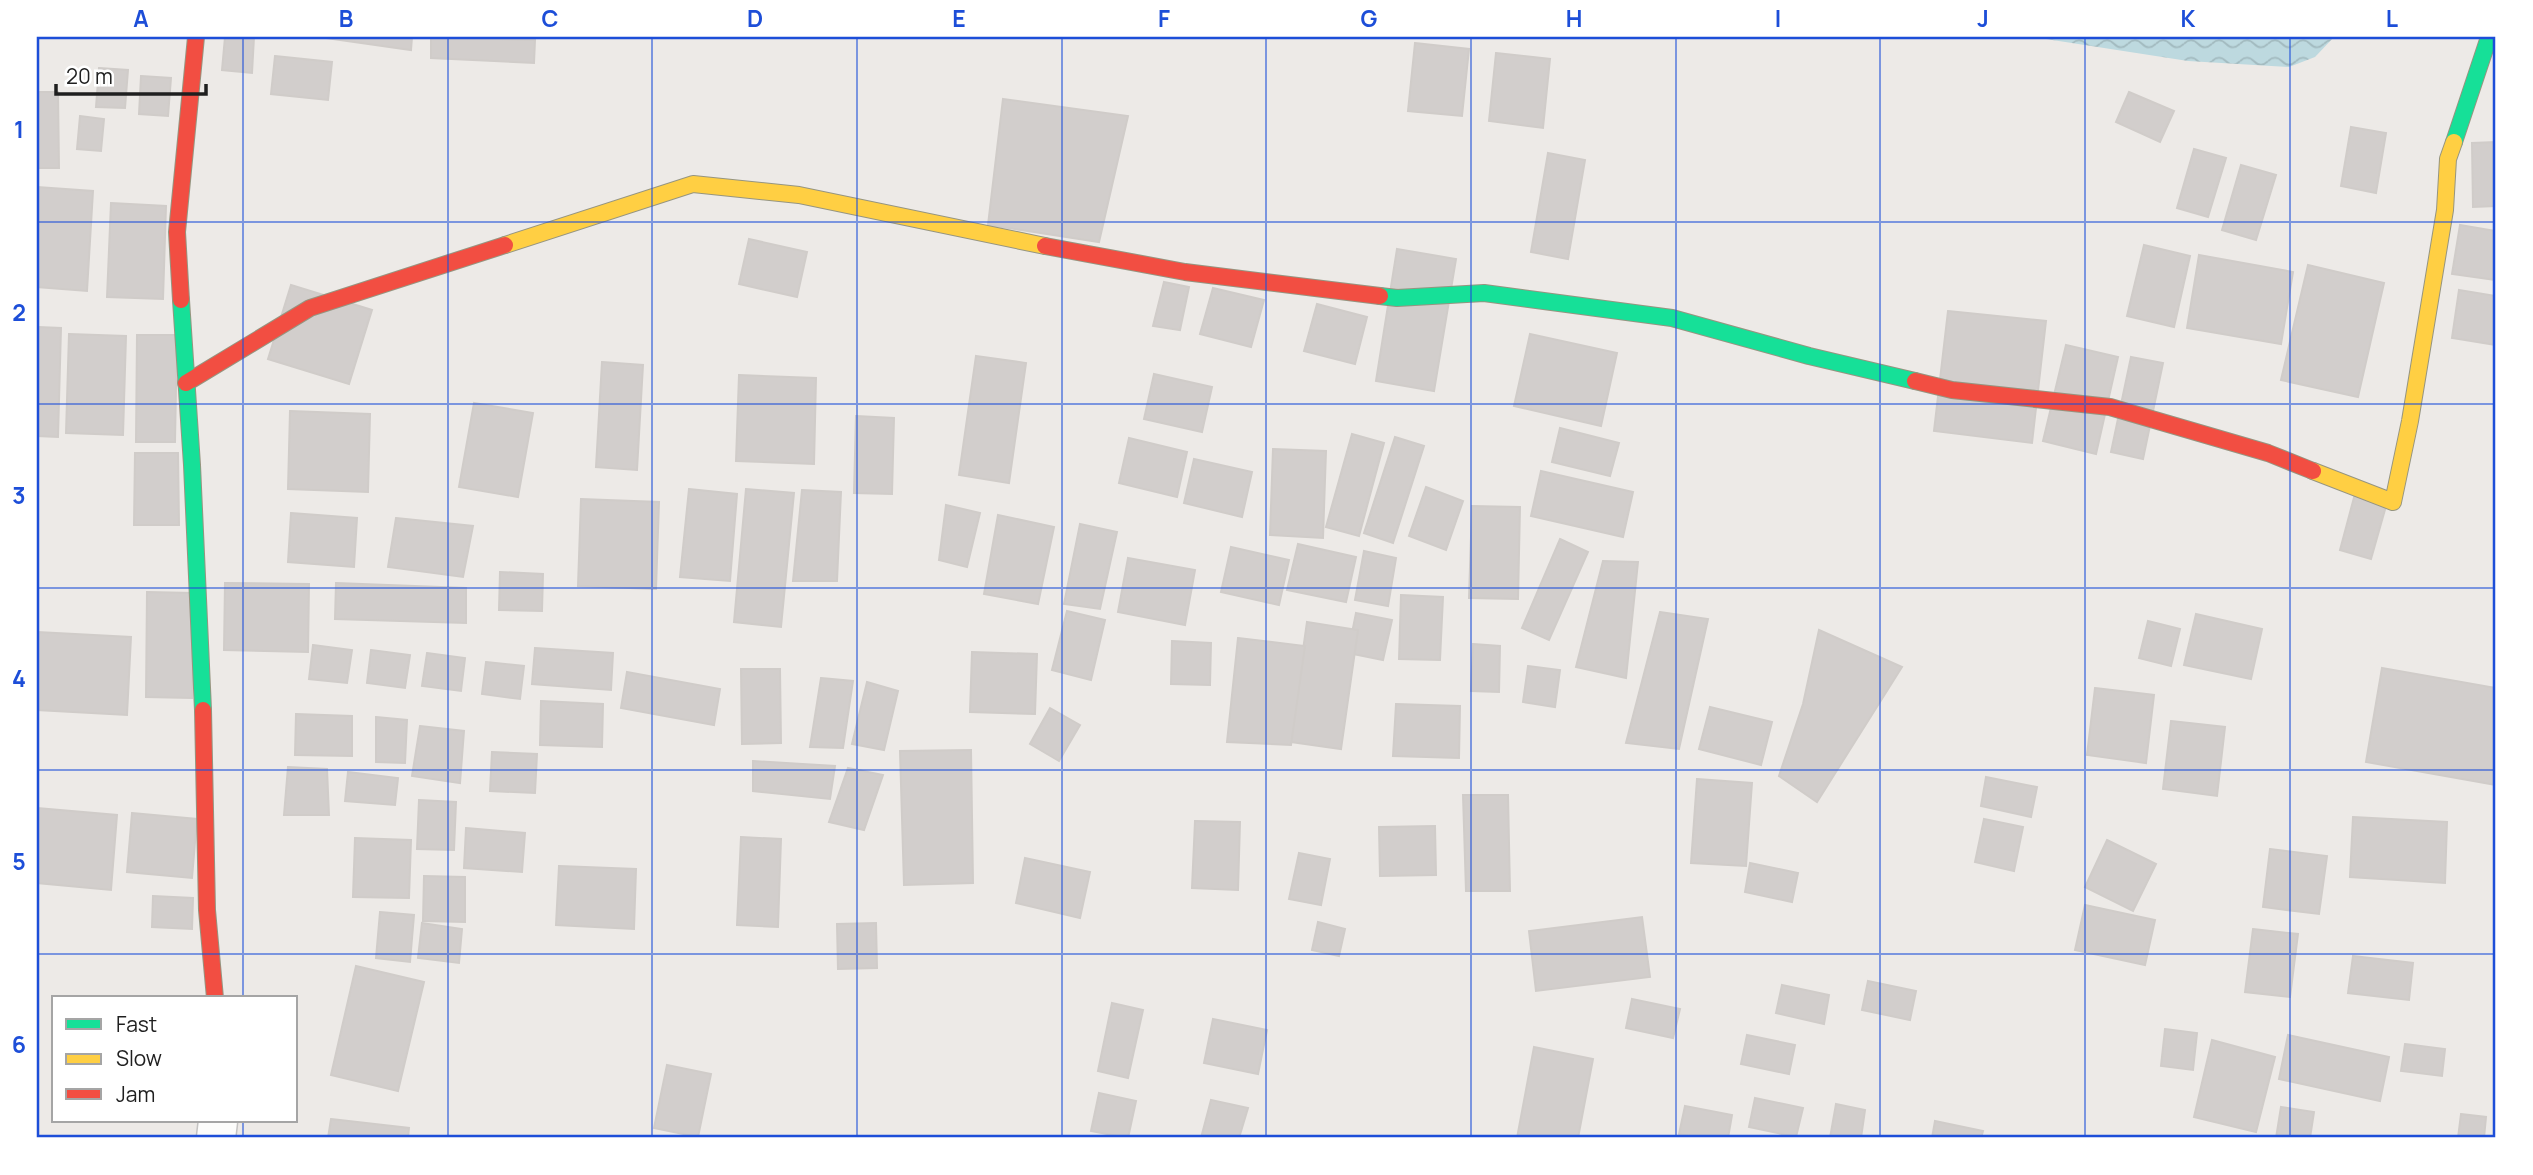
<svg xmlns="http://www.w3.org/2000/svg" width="2533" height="1175" viewBox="0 0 2533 1175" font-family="Manrope,sans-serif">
<defs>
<pattern id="water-waves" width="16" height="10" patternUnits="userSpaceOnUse" patternTransform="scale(1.75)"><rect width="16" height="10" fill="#bdd9df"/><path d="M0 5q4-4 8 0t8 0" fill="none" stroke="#a2babf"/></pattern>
</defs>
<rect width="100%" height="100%" fill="#edeae7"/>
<!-- water -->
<path fill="url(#water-waves)" d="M 2033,37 L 2334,37 L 2315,57 L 2289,67 L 2188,61 Z"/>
<!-- building -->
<g fill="#d2cecc" stroke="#d0ccc9" stroke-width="2">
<path d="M 225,37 L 254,37 L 252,73 L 222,70 Z"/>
<path d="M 319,37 L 412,37 L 411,50 Z"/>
<path d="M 431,37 L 535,40 L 534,63 L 431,58 Z"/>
<path d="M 1415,43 L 1469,49 L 1462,116 L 1408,111 Z"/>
<path d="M 1496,53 L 1550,59 L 1543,128 L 1489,121 Z"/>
<path d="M 275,56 L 332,62 L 328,100 L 271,94 Z"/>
<path d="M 99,68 L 128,70 L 125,108 L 96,107 Z"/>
<path d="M 141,76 L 171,78 L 168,116 L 139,114 Z"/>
<path d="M 37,92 L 58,92 L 59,168 L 37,168 Z"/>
<path d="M 2129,92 L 2174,111 L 2160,142 L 2116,122 Z"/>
<path d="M 1003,99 L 1128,116 L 1099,242 L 988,225 Z"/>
<path d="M 80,116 L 104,119 L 101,151 L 77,149 Z"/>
<path d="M 2351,127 L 2386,133 L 2376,193 L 2341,186 Z"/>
<path d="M 2496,142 L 2496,206 L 2473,207 L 2472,143 Z"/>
<path d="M 2194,149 L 2226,158 L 2208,217 L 2177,208 Z"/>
<path d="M 1548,153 L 1585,160 L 1568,259 L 1531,252 Z"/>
<path d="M 2241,165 L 2276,175 L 2256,240 L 2222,230 Z"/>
<path d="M 37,187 L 93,191 L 87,291 L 37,287 Z"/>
<path d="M 111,203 L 166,206 L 163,299 L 107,297 Z"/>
<path d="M 2460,225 L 2496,231 L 2496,280 L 2452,274 Z"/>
<path d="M 749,239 L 807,252 L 797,297 L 739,284 Z"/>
<path d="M 2144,245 L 2190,256 L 2174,327 L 2127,316 Z"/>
<path d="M 1397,249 L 1456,259 L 1434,391 L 1376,381 Z"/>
<path d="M 2199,255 L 2293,272 L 2281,344 L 2187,328 Z"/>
<path d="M 2308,265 L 2384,283 L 2358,397 L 2281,380 Z"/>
<path d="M 1164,282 L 1189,287 L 1180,330 L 1153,326 Z"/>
<path d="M 291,285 L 372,310 L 349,384 L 268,359 Z"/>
<path d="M 1213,288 L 1264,300 L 1251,347 L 1200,334 Z"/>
<path d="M 2459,290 L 2496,296 L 2496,345 L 2452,338 Z"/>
<path d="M 1317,304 L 1367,317 L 1355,364 L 1304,351 Z"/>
<path d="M 1948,311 L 2046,321 L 2032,443 L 1934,431 Z"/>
<path d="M 38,327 L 61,328 L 58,437 L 37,436 Z"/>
<path d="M 69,334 L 126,336 L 123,435 L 66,433 Z"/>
<path d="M 1530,334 L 1617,353 L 1601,426 L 1514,406 Z"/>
<path d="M 137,335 L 177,335 L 175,442 L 136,442 Z"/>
<path d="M 2066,345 L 2118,357 L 2096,454 L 2043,441 Z"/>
<path d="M 976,356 L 1026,363 L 1009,483 L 959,475 Z"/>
<path d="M 2131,357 L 2163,363 L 2143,459 L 2111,452 Z"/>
<path d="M 602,362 L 643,365 L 637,470 L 596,467 Z"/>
<path d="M 1154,374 L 1212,387 L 1202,432 L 1144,419 Z"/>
<path d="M 739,375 L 816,378 L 814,464 L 736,461 Z"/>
<path d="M 474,403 L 533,413 L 518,497 L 459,487 Z"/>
<path d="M 290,411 L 370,414 L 368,492 L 288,489 Z"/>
<path d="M 856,416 L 894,418 L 892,494 L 854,493 Z"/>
<path d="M 1560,428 L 1619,443 L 1610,476 L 1552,462 Z"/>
<path d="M 1352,434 L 1384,443 L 1359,536 L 1326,527 Z"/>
<path d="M 1395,437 L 1424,446 L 1393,543 L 1364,533 Z"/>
<path d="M 1129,438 L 1187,452 L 1177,497 L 1119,483 Z"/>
<path d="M 1273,449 L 1326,451 L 1323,538 L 1270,535 Z"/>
<path d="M 135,453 L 178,453 L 179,525 L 134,525 Z"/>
<path d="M 1194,459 L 1252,472 L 1242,517 L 1184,503 Z"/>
<path d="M 1541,471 L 1633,492 L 1623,537 L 1531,516 Z"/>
<path d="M 1426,487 L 1463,501 L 1446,550 L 1409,536 Z"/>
<path d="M 689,489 L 737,494 L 730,581 L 680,577 Z"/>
<path d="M 746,489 L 794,493 L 781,627 L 734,622 Z"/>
<path d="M 802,490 L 841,492 L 837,581 L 793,581 Z"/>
<path d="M 2356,490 L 2388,499 L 2371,559 L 2340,550 Z"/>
<path d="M 581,499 L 659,502 L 656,589 L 578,586 Z"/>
<path d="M 946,505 L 980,513 L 967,567 L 939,560 Z"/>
<path d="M 1472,506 L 1520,507 L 1518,599 L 1469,598 Z"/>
<path d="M 291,513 L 357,518 L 354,567 L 288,562 Z"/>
<path d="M 998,515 L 1054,527 L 1038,604 L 984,594 Z"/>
<path d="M 396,518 L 473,526 L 463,577 L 388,567 Z"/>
<path d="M 1080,524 L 1117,532 L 1100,609 L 1064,604 Z"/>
<path d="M 1560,539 L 1588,552 L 1549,640 L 1522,628 Z"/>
<path d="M 1298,544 L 1356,557 L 1346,602 L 1287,590 Z"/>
<path d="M 1231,547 L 1289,560 L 1279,605 L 1221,592 Z"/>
<path d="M 1364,551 L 1396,558 L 1388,606 L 1355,600 Z"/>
<path d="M 1128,558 L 1195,570 L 1185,625 L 1118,612 Z"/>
<path d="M 1603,561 L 1638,562 L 1626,678 L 1576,667 Z"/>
<path d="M 500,572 L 543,574 L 542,611 L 499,610 Z"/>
<path d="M 225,583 L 309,584 L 308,652 L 224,650 Z"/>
<path d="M 336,583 L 466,588 L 466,623 L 335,619 Z"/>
<path d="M 147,592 L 193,593 L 192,698 L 146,697 Z"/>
<path d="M 1401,595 L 1443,597 L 1440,660 L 1399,659 Z"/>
<path d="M 1067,611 L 1105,620 L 1091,680 L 1052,670 Z"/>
<path d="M 1660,612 L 1708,619 L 1679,749 L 1626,743 Z"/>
<path d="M 1356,613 L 1392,620 L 1383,660 L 1348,653 Z"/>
<path d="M 2196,614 L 2262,629 L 2251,679 L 2184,665 Z"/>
<path d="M 2148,621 L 2180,629 L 2171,666 L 2139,658 Z"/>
<path d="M 1307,622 L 1358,630 L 1341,749 L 1290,742 Z"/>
<path d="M 1819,630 L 1902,667 L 1817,802 L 1779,776 L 1803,704 Z"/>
<path d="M 37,632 L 131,637 L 127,715 L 37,710 Z"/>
<path d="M 1238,638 L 1305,646 L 1291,745 L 1227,742 Z"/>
<path d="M 1172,641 L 1211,643 L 1210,685 L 1171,684 Z"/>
<path d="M 1473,644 L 1500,646 L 1499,692 L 1471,691 Z"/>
<path d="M 313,645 L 352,650 L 347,683 L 309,679 Z"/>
<path d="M 535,648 L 613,653 L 611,690 L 532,684 Z"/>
<path d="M 371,650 L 410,655 L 405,688 L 367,683 Z"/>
<path d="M 972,652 L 1037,654 L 1035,714 L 970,712 Z"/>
<path d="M 427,653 L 465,658 L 461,691 L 422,686 Z"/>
<path d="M 486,662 L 524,666 L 520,699 L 482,694 Z"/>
<path d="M 1528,666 L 1560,670 L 1555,707 L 1523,702 Z"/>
<path d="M 2382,668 L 2496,688 L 2496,785 L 2366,762 Z"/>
<path d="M 741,669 L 780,669 L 781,743 L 742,744 Z"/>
<path d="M 627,672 L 720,689 L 714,725 L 621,708 Z"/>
<path d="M 821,678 L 853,681 L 843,748 L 810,747 Z"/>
<path d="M 867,682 L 898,691 L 884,750 L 852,744 Z"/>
<path d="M 2095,688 L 2154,695 L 2146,763 L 2087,755 Z"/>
<path d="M 541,701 L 603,704 L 602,747 L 540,745 Z"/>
<path d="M 1396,704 L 1460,706 L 1459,758 L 1393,756 Z"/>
<path d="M 1710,707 L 1772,722 L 1761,765 L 1699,749 Z"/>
<path d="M 1050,708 L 1080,725 L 1059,761 L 1030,744 Z"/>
<path d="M 296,714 L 352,716 L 352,756 L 295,755 Z"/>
<path d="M 376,717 L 407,720 L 405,763 L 376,762 Z"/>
<path d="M 2171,721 L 2225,727 L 2217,796 L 2163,789 Z"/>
<path d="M 420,726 L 464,731 L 460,783 L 412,776 Z"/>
<path d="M 971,750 L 973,883 L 904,885 L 900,751 Z"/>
<path d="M 492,752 L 537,754 L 535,793 L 490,791 Z"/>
<path d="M 753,761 L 835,766 L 830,799 L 753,791 Z"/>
<path d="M 288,767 L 327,769 L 329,815 L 284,815 Z"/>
<path d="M 848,768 L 883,775 L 864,830 L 829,822 Z"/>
<path d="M 348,772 L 398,778 L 395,805 L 345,801 Z"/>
<path d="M 1986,777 L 2037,787 L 2031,817 L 1981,806 Z"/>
<path d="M 1697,779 L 1752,783 L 1746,866 L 1691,863 Z"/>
<path d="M 1463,795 L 1508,795 L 1510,891 L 1466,891 Z"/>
<path d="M 419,800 L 456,802 L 454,850 L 417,849 Z"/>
<path d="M 37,808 L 117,815 L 111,890 L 37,883 Z"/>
<path d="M 132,813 L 197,819 L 192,878 L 127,872 Z"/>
<path d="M 2353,817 L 2447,822 L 2445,883 L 2350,877 Z"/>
<path d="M 1984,819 L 2023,827 L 2014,871 L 1975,862 Z"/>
<path d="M 1195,821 L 1240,822 L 1238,890 L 1192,888 Z"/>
<path d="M 1435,826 L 1436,875 L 1380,876 L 1379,827 Z"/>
<path d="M 466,828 L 525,833 L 522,872 L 464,868 Z"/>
<path d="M 741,837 L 781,839 L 778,927 L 737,925 Z"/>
<path d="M 355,838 L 411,840 L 409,898 L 353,897 Z"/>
<path d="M 2107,840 L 2156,864 L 2133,911 L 2085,887 Z"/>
<path d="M 2270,849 L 2327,856 L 2319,914 L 2263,907 Z"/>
<path d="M 1299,853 L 1330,859 L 1321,905 L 1289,899 Z"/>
<path d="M 1025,858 L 1090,872 L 1080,918 L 1016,903 Z"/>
<path d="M 1750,863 L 1798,873 L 1792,902 L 1745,892 Z"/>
<path d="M 559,866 L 636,869 L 634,929 L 556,925 Z"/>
<path d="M 424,876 L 465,877 L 465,922 L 423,921 Z"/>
<path d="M 153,896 L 193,898 L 192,929 L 152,927 Z"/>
<path d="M 2085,905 L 2155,920 L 2145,965 L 2075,950 Z"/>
<path d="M 380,912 L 414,915 L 410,962 L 376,958 Z"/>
<path d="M 1642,917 L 1650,977 L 1536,991 L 1529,931 Z"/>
<path d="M 1318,922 L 1345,929 L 1339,956 L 1312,950 Z"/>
<path d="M 422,923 L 462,929 L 459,963 L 418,958 Z"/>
<path d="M 876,923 L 877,968 L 838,969 L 837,924 Z"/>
<path d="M 2253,929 L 2298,934 L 2290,997 L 2245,992 Z"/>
<path d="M 2353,956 L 2413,963 L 2409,1000 L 2348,993 Z"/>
<path d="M 356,966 L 424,982 L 398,1091 L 331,1075 Z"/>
<path d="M 1868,981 L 1916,991 L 1910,1020 L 1862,1010 Z"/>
<path d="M 1782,985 L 1829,995 L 1824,1024 L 1776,1013 Z"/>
<path d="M 1632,999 L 1680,1009 L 1673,1038 L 1626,1028 Z"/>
<path d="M 1112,1003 L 1143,1010 L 1128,1078 L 1098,1071 Z"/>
<path d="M 1213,1019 L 1267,1030 L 1258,1074 L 1204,1063 Z"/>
<path d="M 2165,1029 L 2197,1033 L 2193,1070 L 2161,1066 Z"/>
<path d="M 1747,1035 L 1795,1045 L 1789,1074 L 1741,1064 Z"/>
<path d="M 2288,1035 L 2389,1057 L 2380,1101 L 2279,1079 Z"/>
<path d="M 2212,1040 L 2275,1057 L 2256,1132 L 2194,1117 Z"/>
<path d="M 2405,1044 L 2445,1049 L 2442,1076 L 2401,1071 Z"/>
<path d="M 1534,1047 L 1593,1059 L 1578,1138 L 1517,1138 Z"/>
<path d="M 667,1065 L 711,1074 L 698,1137 L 654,1128 Z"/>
<path d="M 1099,1093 L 1136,1101 L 1128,1138 L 1091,1131 Z"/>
<path d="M 1755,1098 L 1803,1108 L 1796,1137 L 1749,1127 Z"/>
<path d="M 1211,1100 L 1248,1108 L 1239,1138 L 1201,1138 Z"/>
<path d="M 1836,1104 L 1865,1110 L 1861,1138 L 1830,1138 Z"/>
<path d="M 1685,1106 L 1732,1115 L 1728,1138 L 1700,1138 L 1679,1134 Z"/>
<path d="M 2281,1107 L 2314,1112 L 2310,1138 L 2276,1138 Z"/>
<path d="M 2461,1114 L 2486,1117 L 2484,1138 L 2458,1138 Z"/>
<path d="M 331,1119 L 409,1128 L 408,1138 L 328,1138 Z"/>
<path d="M 1935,1121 L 1983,1131 L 1981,1138 L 1932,1138 Z"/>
</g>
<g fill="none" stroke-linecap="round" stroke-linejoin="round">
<defs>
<path id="street" d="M 216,1138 L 218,1121"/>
<g id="fast">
<path d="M 2454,142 L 2489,37"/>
<path d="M 1380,296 L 1397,298 L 1484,293 L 1672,318 L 1809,356 L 1915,381"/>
<path d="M 181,300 L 192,465 L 203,710"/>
</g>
<g id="slow">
<path d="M 505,245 L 693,184 L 799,195 L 1045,246"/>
<path d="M 2313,471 L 2393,502 L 2410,421 L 2445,210 L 2448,159 L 2454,142"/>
</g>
<g id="jam">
<path d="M 1045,246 L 1185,272 L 1380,296"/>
<path d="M 181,300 L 177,232 L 196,37"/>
<path d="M 1915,381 L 1952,390 L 2110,407 L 2268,453 L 2313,471"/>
<path d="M 186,383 L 310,308 L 505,245"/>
<path d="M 203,710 L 207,910 L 215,998"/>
</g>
</defs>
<!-- street casing -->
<use href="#street" stroke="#c4c3c2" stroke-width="41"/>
<!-- fast casing -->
<use href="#fast" stroke="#969580" stroke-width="18"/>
<!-- slow casing -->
<use href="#slow" stroke="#969580" stroke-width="18"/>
<!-- jam casing -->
<use href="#jam" stroke="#969580" stroke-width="18"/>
<!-- street -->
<use href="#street" stroke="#fcfcfb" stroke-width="38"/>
<!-- fast -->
<use href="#fast" stroke="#16e098" stroke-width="16"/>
<!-- slow -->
<use href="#slow" stroke="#ffcf43" stroke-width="16"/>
<!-- jam -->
<use href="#jam" stroke="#f24e42" stroke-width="16"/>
</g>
<!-- grid -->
<path fill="none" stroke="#1d4ed8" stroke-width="2" stroke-opacity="0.55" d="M 243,37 L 243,998M 448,37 L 448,1138M 652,37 L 652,1138M 857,37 L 857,1138M 1062,37 L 1062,1138M 1266,37 L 1266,1138M 1471,37 L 1471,1138M 1676,37 L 1676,1138M 1880,37 L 1880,1138M 2085,37 L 2085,1138M 2290,37 L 2290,1138M 37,222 L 2496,222M 37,404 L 2496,404M 37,588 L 2496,588M 37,770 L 2496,770M 37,954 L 2496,954M 243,1121 L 243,1138"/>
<!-- border -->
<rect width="2533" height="1175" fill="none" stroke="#ffffff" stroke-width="77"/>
<!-- legend -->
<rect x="52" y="996" width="245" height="126" fill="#ffffff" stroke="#a5a5a5" stroke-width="2"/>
<rect x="66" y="1019" width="35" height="10" fill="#16e098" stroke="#a5a5a5" stroke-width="2"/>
<text x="116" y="1032" font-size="21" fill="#1f1f1f">Fast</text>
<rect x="66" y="1054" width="35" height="10" fill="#ffcf43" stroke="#a5a5a5" stroke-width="2"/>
<text x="116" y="1066" font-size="21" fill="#1f1f1f">Slow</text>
<rect x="66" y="1089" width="35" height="10" fill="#f24e42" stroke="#a5a5a5" stroke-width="2"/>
<text x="116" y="1102" font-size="21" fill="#1f1f1f">Jam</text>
<!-- scale -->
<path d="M56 84v10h150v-10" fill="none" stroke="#1f1f1f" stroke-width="3.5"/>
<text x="66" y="84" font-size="21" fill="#1f1f1f" stroke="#ffffff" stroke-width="5" paint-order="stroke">20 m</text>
<rect x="38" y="38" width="2456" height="1098" fill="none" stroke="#1d4ed8" stroke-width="2.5"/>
<g font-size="23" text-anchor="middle" font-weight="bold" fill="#1d4ed8">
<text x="141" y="27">A</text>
<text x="346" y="27">B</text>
<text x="550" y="27">C</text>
<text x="755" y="27">D</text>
<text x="959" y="27">E</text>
<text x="1164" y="27">F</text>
<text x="1369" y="27">G</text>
<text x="1574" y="27">H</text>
<text x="1778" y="27">I</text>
<text x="1983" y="27">J</text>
<text x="2188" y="27">K</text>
<text x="2392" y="27">L</text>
<text x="19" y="138">1</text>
<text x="19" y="321">2</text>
<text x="19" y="504">3</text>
<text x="19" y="687">4</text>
<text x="19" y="870">5</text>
<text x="19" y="1053">6</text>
</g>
</svg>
